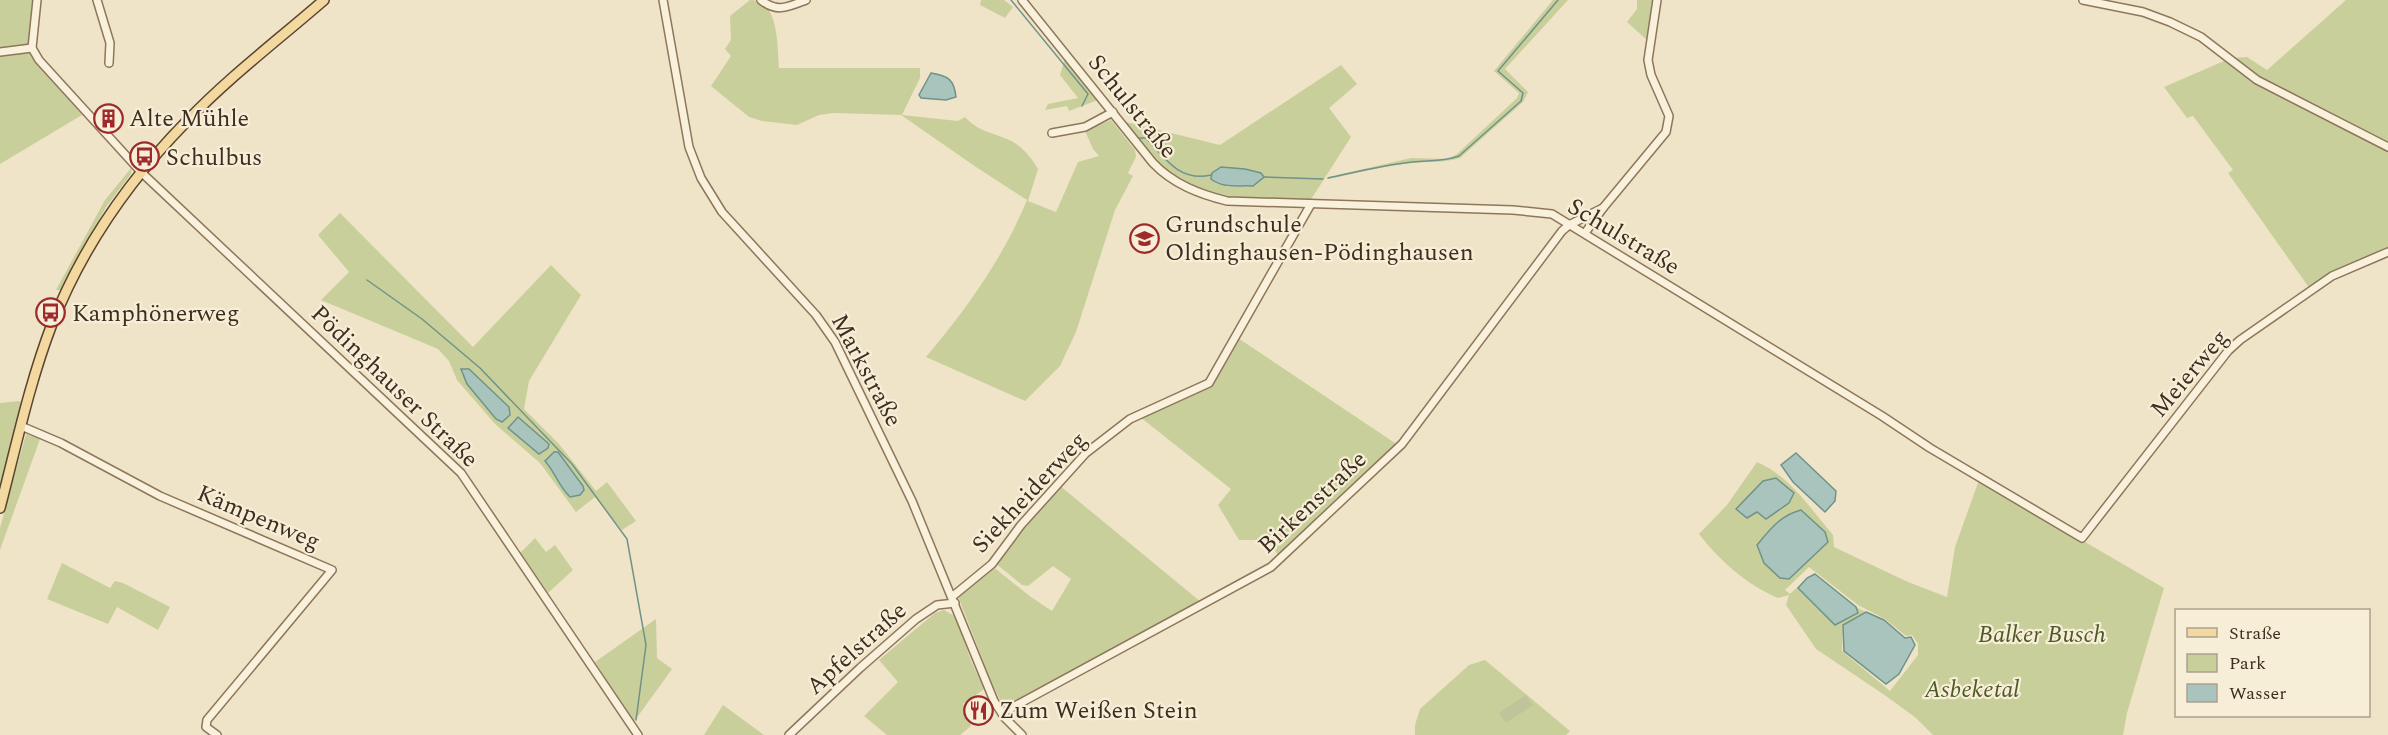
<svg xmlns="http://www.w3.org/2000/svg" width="2388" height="735" viewBox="0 0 2388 735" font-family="Spectral,serif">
<rect width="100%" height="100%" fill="#f0e4c8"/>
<!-- green -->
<g fill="#c9cf9b" fill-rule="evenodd">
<path d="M 0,0 L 36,0 L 30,36 L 37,60 L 82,115 L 0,164 Z"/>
<path d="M 750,0 C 780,0 777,48 779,68 L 920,68 L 920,78 L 902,115 L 958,121 L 965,117 C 978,131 990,132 1007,139 C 1020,144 1031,157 1038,169 L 1028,201 L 1056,212 L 1078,162 L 1099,156 L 1093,149 L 1085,131 L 1111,120 L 1135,150 L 1136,157 L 1128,173 L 1133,176 L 1115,210 L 1076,332 L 1060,366 L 1025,401 L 926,357 C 967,308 1002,260 1027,200 L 976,167 L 901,115 L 834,113 L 819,115 L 797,125 L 762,121 L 749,117 L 711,86 L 731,56 L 725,49 L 731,40 L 730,16 Z"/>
<path d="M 981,0 L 1004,0 L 1013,7 L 1005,18 L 980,5 Z"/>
<path d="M 1553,0 L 1568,0 L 1505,69 L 1528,92 L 1523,102 L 1460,158 C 1445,163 1431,161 1414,163 C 1385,165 1356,174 1327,179 L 1329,177 L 1411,158 L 1448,159 L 1457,154 L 1517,98 L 1519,93 L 1494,71 Z"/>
<path d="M 1637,0 L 1654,0 L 1648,41 L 1627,22 L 1637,9 Z"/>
<path d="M 2346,0 L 2388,0 L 2388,250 L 2310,289 L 2228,173 L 2233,170 L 2193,116 L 2187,118 L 2164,87 L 2231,58 L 2247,57 L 2267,70 Z"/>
<path d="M 1065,59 L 1098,100 L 1069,111 L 1067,106 L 1045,110 L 1048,104 L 1078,98 L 1060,75 Z"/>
<path d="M 1341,65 L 1357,84 L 1329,108 L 1351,137 L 1310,201 C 1265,199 1215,204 1175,178 C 1154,164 1138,141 1122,121 L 1220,145 ZM 1221,167 L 1245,169 L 1261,173 L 1253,186 L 1227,187 L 1212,173 Z"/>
<path d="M 132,167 L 131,174 L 106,207 L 61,290 L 56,290 L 105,200 Z"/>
<path d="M 340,213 L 473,347 L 551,265 L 581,295 L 529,381 L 524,409 L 559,444 L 596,491 L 607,482 L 636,521 L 622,530 L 595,497 L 576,512 L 540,463 L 495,424 L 457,380 L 449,361 L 438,349 L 321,300 L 349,272 L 318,235 Z"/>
<path d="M 1238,338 L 1398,445 L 1279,556 L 1267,540 L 1239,540 L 1218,505 L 1231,489 L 1140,417 L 1208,387 L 1214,381 Z"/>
<path d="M 19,401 L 22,403 L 0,492 L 0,403 Z"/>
<path d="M 26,434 L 40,439 L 0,550 L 0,528 Z"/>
<path d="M 1757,462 C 1791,477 1810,508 1833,535 L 1834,547 L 1908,582 L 1947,597 L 1955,547 L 1979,480 L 2164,588 L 2127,713 L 2123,735 L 1933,735 L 1916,718 L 1886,696 L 1816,649 L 1786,605 L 1789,595 L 1778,598 C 1747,585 1719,560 1699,534 L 1727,505 ZM 1809,567 L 1858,605 L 1885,619 L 1906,636 L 1912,635 L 1918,644 L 1918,655 L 1890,691 L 1842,651 L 1843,625 L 1866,612 L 1856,607 L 1815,574 L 1807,578 L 1790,594 L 1785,590 Z"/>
<path d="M 1059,485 L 1201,602 L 1007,705 L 1001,702 L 991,681 L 957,594 L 992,566 L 1031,597 L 1052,611 L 1071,579 L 1053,566 L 1028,586 L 1022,585 L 995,563 L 1023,526 Z"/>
<path d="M 535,538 L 546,552 L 555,545 L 573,570 L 548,593 L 520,553 Z"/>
<path d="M 62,563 L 110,588 L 115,581 L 123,583 L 170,607 L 158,630 L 117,607 L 108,624 L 47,599 Z"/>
<path d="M 944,610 L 956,617 L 971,661 L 984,689 L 963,704 L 971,726 L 960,735 L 887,735 L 864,716 L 898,682 L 879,660 L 935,613 Z"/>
<path d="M 656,619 L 657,658 L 672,669 L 633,723 L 595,662 Z"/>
<path d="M 1485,660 L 1570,731 L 1566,735 L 1415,735 L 1415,725 L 1420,709 L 1469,665 Z"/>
<path d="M 723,705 L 764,735 L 704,735 Z"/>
</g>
<!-- cemetery -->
<path fill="#bfc49a" d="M 1526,695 L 1533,705 L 1506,723 L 1499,713 Z"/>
<!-- water -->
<g fill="#a9c4bc" stroke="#6f938a" stroke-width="1.5">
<path d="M 931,73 C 948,76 954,79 956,97 L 946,100 L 921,98 L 919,95 Z"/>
<path d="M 1221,167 L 1245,169 L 1261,173 L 1264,177 L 1253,186 C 1238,185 1224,189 1211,179 L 1212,173 Z"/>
<path d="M 461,369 L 469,369 L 509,407 L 510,415 L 502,422 L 496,419 L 467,384 Z"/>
<path d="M 518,417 L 549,444 L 548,448 L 539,454 L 508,428 Z"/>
<path d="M 554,452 L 558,452 L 583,486 L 584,490 L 580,495 L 570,497 C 559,487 555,472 545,461 Z"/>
<path d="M 1796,453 L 1836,491 L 1835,501 L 1825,512 L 1793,482 L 1781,465 Z"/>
<path d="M 1776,478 L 1794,493 L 1789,503 L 1766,519 L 1757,512 L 1747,518 L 1736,509 L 1763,481 Z"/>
<path d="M 1801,510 L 1825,532 L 1828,542 L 1789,579 L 1780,578 L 1764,563 L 1757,545 C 1770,529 1781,515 1801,510 Z"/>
<path d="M 1815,574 L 1856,607 L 1858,613 L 1835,625 L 1798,588 L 1807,578 Z"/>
<path d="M 1866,612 L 1884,620 L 1905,638 L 1911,637 L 1915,645 L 1899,674 L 1886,684 L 1844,651 L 1843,625 Z"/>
</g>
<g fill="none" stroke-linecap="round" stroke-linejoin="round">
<!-- stream -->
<g stroke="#6f938a" stroke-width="1.5">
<path d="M 1011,0 L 1088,94 L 1082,106"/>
<path d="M 1138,138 L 1146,138 C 1165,159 1180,182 1211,175"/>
<path d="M 1264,177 L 1323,179"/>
<path d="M 1328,178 C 1356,172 1384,165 1412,162 C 1428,160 1443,162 1459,156 L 1521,101 L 1523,93 L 1498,71 L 1558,0"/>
<path d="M 367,280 L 422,319 L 480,368 L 572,464 L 627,539 L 646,645 L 636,720"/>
</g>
<defs>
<g id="minor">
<path d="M 37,0 L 32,48 L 39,60 L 141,172 L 461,473 L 638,735"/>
<path d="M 97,0 L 110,43 L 109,63"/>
<path d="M 663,0 L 689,147 L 701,178 L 722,212 L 816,315 L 835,342 L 912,501 L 994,701 L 1005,718 L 1022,735"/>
<path d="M 761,0 C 777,13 788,7 806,0"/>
<path d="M 1022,0 L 1153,163 C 1173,184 1199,194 1227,201 L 1513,210 L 1552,214 L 1882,416 L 1930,448 L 2082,538 L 2228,351 L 2240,340 L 2332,276 L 2388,252"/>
<path d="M 2083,0 L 2143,12 L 2170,22 L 2201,37 L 2257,80 L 2388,147"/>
<path d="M 0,52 L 32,48"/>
<path d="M 1052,133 L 1085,127 L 1113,112"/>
<path d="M 1585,233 L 1603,208 L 1666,132 L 1669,116 L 1651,75 L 1648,60 L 1657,0"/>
<path d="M 21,426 L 61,443 L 160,496 L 332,570 L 207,720 L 206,727 L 217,735"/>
<path d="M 953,596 L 992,564 L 1021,525 L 1086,453 L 1130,419 L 1209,383 L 1311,204"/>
<path d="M 1002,713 L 1271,567 L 1402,444 L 1562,231 L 1569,225 L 1603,208"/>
<path d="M 789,735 L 860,668 L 916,619 L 937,605 L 955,603"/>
</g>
<path id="major" d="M 0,508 C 16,447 29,384 52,324 C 82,248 130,179 187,121 C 229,77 278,40 324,0"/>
</defs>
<!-- minor casing -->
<use href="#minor" stroke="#8d765c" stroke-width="10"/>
<!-- major casing -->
<use href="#major" stroke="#5b4430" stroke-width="12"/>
<!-- minor -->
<use href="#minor" stroke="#faf1dc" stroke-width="7"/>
<!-- major -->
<use href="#major" stroke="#f3d9a0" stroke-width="9"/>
</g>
<!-- icons -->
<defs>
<symbol id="building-ring" viewBox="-11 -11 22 22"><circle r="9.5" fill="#f7eed8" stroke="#9e2a2b" stroke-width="1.5"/><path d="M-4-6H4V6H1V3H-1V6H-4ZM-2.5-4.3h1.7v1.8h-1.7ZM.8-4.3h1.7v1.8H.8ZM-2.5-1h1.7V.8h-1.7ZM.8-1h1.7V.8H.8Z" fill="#9e2a2b"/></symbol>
<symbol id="bus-ring" viewBox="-11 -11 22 22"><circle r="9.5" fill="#f7eed8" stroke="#9e2a2b" stroke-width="1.5"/><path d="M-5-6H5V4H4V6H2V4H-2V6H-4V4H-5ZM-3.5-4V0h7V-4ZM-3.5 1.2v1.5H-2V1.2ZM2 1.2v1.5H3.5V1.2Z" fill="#9e2a2b"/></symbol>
<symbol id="school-ring" viewBox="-11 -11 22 22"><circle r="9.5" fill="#f7eed8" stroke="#9e2a2b" stroke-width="1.5"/><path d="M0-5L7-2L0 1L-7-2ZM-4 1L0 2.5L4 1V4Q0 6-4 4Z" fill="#9e2a2b"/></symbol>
<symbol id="restaurant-ring" viewBox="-11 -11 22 22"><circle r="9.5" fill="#f7eed8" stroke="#9e2a2b" stroke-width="1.5"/><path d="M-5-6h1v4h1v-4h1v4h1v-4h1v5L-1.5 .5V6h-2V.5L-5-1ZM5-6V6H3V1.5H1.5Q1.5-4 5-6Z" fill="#9e2a2b"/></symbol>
</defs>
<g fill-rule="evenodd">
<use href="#building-ring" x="92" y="102" width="33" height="33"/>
<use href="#bus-ring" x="128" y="140" width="33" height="33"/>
<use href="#school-ring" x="1128" y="222" width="33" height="33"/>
<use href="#bus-ring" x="34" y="296" width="33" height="33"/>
<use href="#restaurant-ring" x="962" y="694" width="33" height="33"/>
</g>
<g text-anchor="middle" stroke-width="4.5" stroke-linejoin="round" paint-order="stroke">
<!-- street labels -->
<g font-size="24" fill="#3d2e20" stroke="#f7eed8">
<text transform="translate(1133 106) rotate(51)" y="8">Schulstraße</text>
<text transform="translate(1624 236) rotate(31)" y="8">Schulstraße</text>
<text transform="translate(867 370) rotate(62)" y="8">Markstraße</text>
<text transform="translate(2189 373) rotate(-50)" y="8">Meierweg</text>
<text transform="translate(395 386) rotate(44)" y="8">Pödinghauser Straße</text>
<text transform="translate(1029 492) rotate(-47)" y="8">Siekheiderweg</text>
<text transform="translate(1312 502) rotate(-43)" y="8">Birkenstraße</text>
<text transform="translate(259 517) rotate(23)" y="8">Kämpenweg</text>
<text transform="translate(856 648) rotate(-42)" y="8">Apfelstraße</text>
</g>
<!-- poi labels -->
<g font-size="24" fill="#3d2e20" stroke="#f7eed8" text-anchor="start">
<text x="129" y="126">Alte Mühle</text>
<text x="166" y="165">Schulbus</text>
<text x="1165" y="232">Grundschule<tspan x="1165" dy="28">Oldinghausen-Pödinghausen</tspan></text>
<text x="72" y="321">Kamphönerweg</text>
<text x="999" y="718">Zum Weißen Stein</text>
</g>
<!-- park labels -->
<g font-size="24" font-style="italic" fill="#4d5a26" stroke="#f7eed8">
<text x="2042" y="642">Balker Busch</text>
<text x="1972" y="697">Asbeketal</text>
</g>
</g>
<!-- legend -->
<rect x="2175" y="609" width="195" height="108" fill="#f7eed8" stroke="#ada18e" stroke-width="1.5"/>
<rect x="2187" y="628" width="30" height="9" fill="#f3d9a0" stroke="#ada18e" stroke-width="1.5"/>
<text x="2229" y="639" font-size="18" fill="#3d2e20">Straße</text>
<rect x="2187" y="654" width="30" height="18" fill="#c9cf9b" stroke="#ada18e" stroke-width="1.5"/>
<text x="2229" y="669" font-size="18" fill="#3d2e20">Park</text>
<rect x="2187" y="684" width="30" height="18" fill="#a9c4bc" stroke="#ada18e" stroke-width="1.5"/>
<text x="2229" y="699" font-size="18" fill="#3d2e20">Wasser</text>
</svg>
